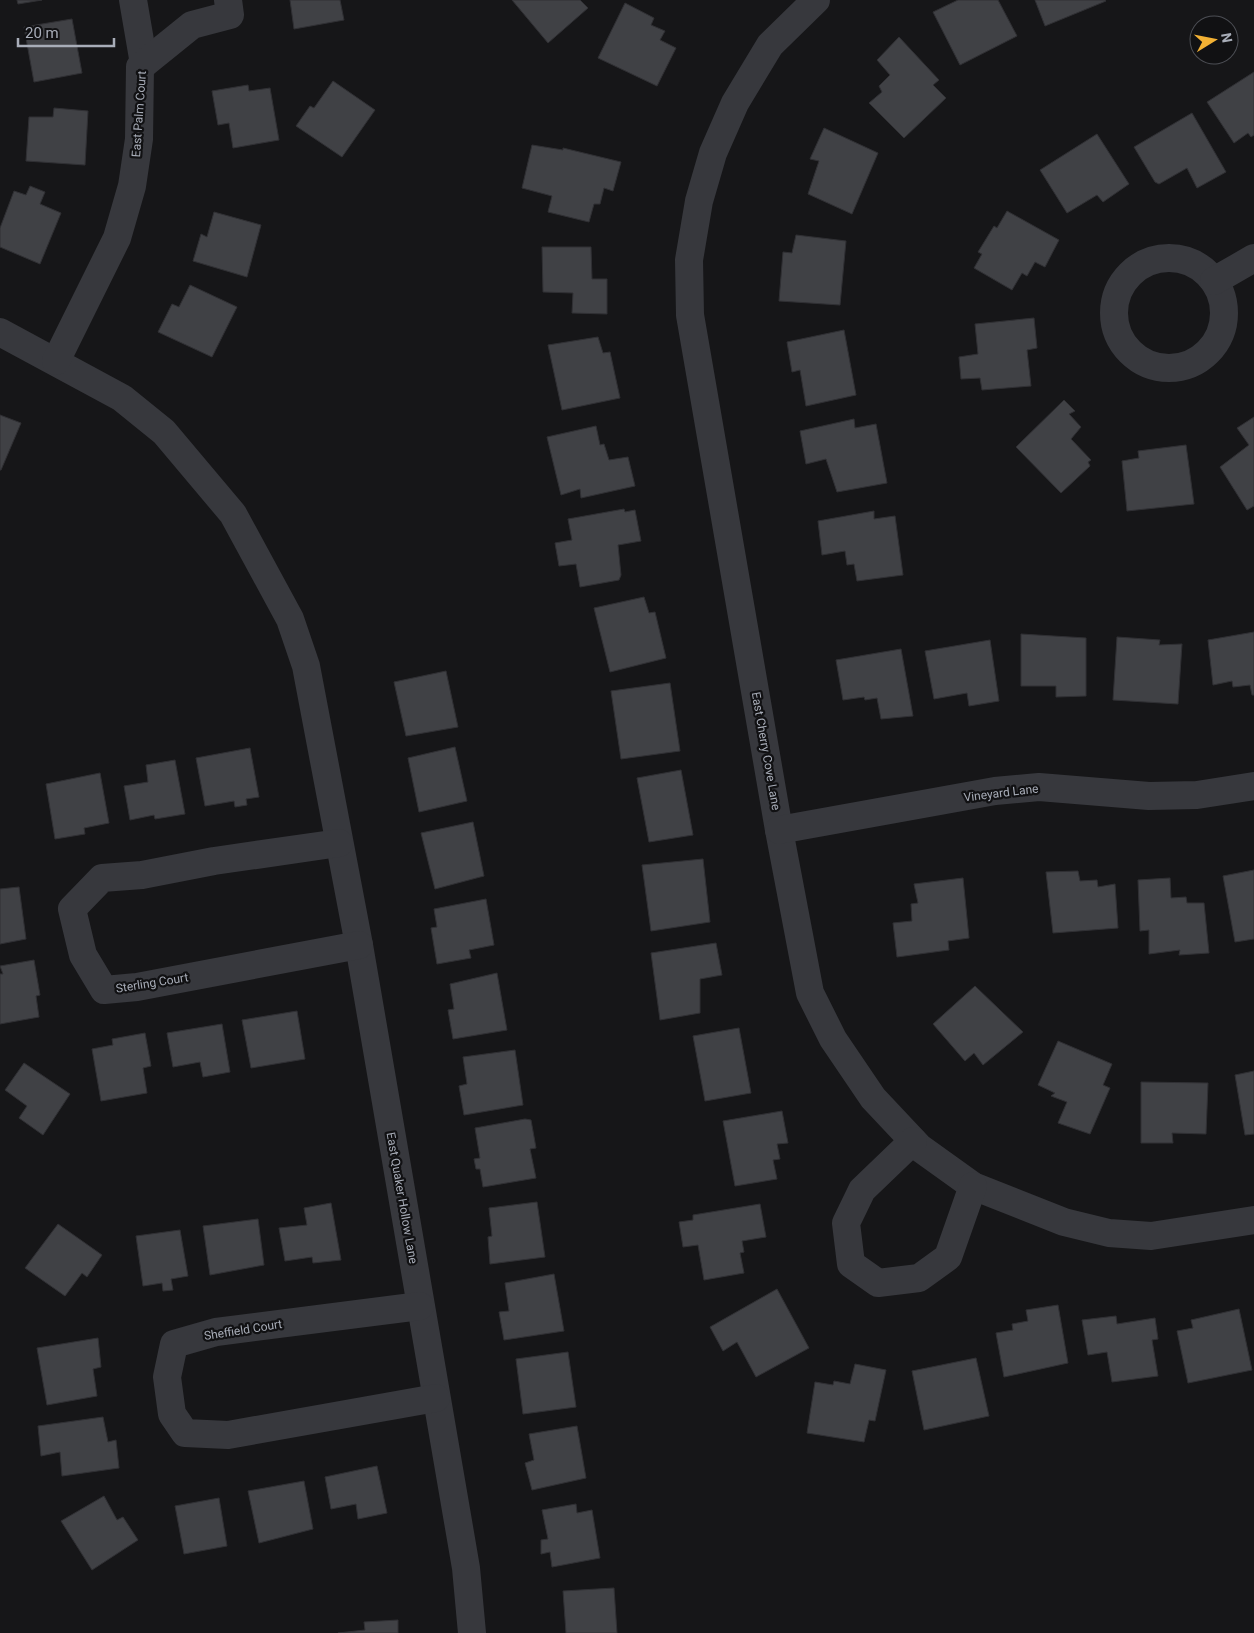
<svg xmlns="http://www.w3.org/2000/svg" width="1254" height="1633" viewBox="0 0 1254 1633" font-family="Roboto,sans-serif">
<rect width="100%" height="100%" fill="#161618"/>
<!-- building -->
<g fill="#404145" stroke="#303034">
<path d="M 17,0 L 42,0 L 18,4 Z"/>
<path d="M 290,0 L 340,0 L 344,20 L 294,29 Z"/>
<path d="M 512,0 L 580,0 L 588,8 L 548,43 Z"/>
<path d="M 958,0 L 998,0 L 1017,36 L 960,65 L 933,12 Z"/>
<path d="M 1035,0 L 1105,0 L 1106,1 L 1045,26 Z"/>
<path d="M 625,3 L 654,18 L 651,25 L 665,31 L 660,40 L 676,48 L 657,86 L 598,58 Z"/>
<path d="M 72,19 L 82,73 L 34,82 L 24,27 Z"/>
<path d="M 899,37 L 939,80 L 933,85 L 946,98 L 904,138 L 869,103 L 882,92 L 879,86 L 890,75 L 877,60 Z"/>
<path d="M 1254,72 L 1254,135 L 1251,137 L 1248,133 L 1234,143 L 1207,102 Z"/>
<path d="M 333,81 L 375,110 L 342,157 L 296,126 L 310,106 L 314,108 Z"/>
<path d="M 248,85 L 249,91 L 270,88 L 279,140 L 233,148 L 229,123 L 218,125 L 212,91 Z"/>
<path d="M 54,108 L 88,111 L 85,165 L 26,161 L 29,117 L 53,117 Z"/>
<path d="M 1192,113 L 1226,172 L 1197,188 L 1187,168 L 1159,184 L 1155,182 L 1134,147 Z"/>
<path d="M 824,128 L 878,153 L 852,214 L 808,194 L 819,161 L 810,159 Z"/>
<path d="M 1097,134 L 1129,184 L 1103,202 L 1097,195 L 1067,213 L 1040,170 Z"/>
<path d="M 532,145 L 563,150 L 563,148 L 621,162 L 613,191 L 604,188 L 600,204 L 594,204 L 589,222 L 548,212 L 552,196 L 522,188 Z"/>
<path d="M 30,186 L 45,192 L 40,204 L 61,213 L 40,264 L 0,247 L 0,228 L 14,191 L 26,195 Z"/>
<path d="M 1007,211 L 1059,240 L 1045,267 L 1035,262 L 1027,276 L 1022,273 L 1012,290 L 974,268 L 982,254 L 978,252 L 994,226 L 997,228 Z"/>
<path d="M 214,212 L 261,225 L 247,277 L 193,261 L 201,234 L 207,237 Z"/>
<path d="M 796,235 L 846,241 L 840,305 L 779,301 L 783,252 L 792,253 Z"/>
<path d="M 542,247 L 591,247 L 592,279 L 607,279 L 607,314 L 572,313 L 573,293 L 543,292 Z"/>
<path d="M 190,285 L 237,307 L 212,357 L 158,332 L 172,304 L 179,307 Z"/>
<path d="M 1034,318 L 1037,348 L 1027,350 L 1031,386 L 982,390 L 980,378 L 961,379 L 959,357 L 978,354 L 975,324 Z"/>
<path d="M 844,330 L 856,395 L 806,406 L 800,370 L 792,372 L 787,342 Z"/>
<path d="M 598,337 L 603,353 L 610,352 L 620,398 L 562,410 L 548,345 Z"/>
<path d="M 1064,400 L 1075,411 L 1069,414 L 1081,427 L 1071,439 L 1091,460 L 1088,462 L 1090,466 L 1061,493 L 1016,447 Z"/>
<path d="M 0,415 L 21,423 L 1,470 L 0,470 Z"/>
<path d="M 1254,417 L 1254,506 L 1247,510 L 1220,467 L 1249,445 L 1237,428 Z"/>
<path d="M 854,419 L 855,428 L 876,424 L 887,483 L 837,492 L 826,459 L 806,464 L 800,431 Z"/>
<path d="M 596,426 L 600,445 L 604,444 L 609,460 L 628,457 L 635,486 L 581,498 L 580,489 L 561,495 L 547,437 Z"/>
<path d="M 1186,445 L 1194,504 L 1127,511 L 1122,461 L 1139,458 L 1138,451 Z"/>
<path d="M 624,509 L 625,512 L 635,510 L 641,541 L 618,545 L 621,575 L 619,580 L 580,587 L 576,564 L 559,566 L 555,543 L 572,540 L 568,519 Z"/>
<path d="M 874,511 L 874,519 L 895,516 L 903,575 L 857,581 L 854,564 L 847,565 L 845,551 L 822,555 L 818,521 Z"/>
<path d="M 644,597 L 649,613 L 655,612 L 666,658 L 610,672 L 594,608 Z"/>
<path d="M 1254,632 L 1254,695 L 1252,695 L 1250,685 L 1233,687 L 1232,681 L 1213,685 L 1208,640 Z"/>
<path d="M 1021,634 L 1086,638 L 1086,696 L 1056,697 L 1056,686 L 1021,686 Z"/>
<path d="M 1117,637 L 1160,640 L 1159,645 L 1182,644 L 1178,704 L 1113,700 Z"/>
<path d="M 990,640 L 999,701 L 969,706 L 967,693 L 934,699 L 925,651 Z"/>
<path d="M 901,649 L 913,716 L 881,719 L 877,698 L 865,700 L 864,697 L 843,700 L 836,660 Z"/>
<path d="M 446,671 L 458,727 L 406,736 L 394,682 Z"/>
<path d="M 670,683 L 680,751 L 621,759 L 611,691 Z"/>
<path d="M 455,747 L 467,801 L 419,812 L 408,758 Z"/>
<path d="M 250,748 L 259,797 L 246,799 L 247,805 L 235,807 L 234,801 L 205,806 L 196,758 Z"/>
<path d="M 175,760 L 185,814 L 155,819 L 154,815 L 130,820 L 124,786 L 148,782 L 146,765 Z"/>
<path d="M 681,770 L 693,835 L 649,842 L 637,778 Z"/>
<path d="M 100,773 L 109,823 L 84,828 L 85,834 L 55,839 L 46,784 Z"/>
<path d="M 473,822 L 484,876 L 435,889 L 421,833 Z"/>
<path d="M 703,859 L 710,922 L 651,931 L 642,865 Z"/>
<path d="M 1254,870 L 1254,939 L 1235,942 L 1223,876 Z"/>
<path d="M 1078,871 L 1080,881 L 1097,880 L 1098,887 L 1115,884 L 1118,928 L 1053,933 L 1046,872 Z"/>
<path d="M 963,878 L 969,938 L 948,941 L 949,950 L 897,957 L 893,923 L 912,921 L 911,904 L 918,903 L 914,884 Z"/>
<path d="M 1170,878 L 1171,898 L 1186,897 L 1187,903 L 1204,903 L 1209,953 L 1179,955 L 1180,950 L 1149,954 L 1149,930 L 1140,931 L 1138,880 Z"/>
<path d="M 19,887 L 26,939 L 0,944 L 0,889 Z"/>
<path d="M 486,899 L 494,945 L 469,950 L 471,958 L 437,964 L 431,928 L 437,927 L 434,909 Z"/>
<path d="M 716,943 L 722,975 L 700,979 L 700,1013 L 660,1020 L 651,953 Z"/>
<path d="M 34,960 L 40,995 L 36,996 L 39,1017 L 0,1024 L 0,974 L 3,974 L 0,966 Z"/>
<path d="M 497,973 L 507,1030 L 453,1039 L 448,1010 L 454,1009 L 450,984 Z"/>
<path d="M 975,986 L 1023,1032 L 983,1065 L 974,1053 L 965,1061 L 933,1024 Z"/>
<path d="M 297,1011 L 305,1059 L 251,1068 L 242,1020 Z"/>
<path d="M 222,1024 L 230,1072 L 203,1077 L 200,1062 L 173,1067 L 167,1033 Z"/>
<path d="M 739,1028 L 751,1093 L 705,1101 L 693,1036 Z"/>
<path d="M 145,1033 L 151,1066 L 143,1068 L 147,1093 L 101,1101 L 92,1049 L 113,1045 L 112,1039 Z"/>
<path d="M 1058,1041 L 1112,1064 L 1103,1085 L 1110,1088 L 1090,1134 L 1058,1123 L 1067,1102 L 1051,1096 L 1055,1093 L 1038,1085 Z"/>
<path d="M 515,1050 L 523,1105 L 464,1115 L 459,1086 L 467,1084 L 463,1057 Z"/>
<path d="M 24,1063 L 70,1094 L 43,1135 L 19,1118 L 27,1106 L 5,1090 Z"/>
<path d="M 1254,1071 L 1254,1134 L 1245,1135 L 1235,1075 Z"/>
<path d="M 1141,1082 L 1208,1083 L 1206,1134 L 1172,1133 L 1173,1143 L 1141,1143 Z"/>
<path d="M 782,1111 L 788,1143 L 777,1144 L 780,1159 L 773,1160 L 777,1179 L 735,1186 L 723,1121 Z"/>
<path d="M 525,1119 L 531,1120 L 536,1148 L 530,1149 L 536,1178 L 483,1187 L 480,1169 L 476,1169 L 474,1159 L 480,1158 L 475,1128 Z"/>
<path d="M 537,1202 L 545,1257 L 490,1264 L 488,1237 L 492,1236 L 489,1208 Z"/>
<path d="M 331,1203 L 341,1260 L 313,1263 L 312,1257 L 285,1261 L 279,1228 L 307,1225 L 304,1208 Z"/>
<path d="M 760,1204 L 766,1237 L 742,1241 L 744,1252 L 740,1253 L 744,1273 L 704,1280 L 698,1245 L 683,1247 L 679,1222 L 693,1220 L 693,1215 Z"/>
<path d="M 258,1219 L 264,1265 L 210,1275 L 203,1226 Z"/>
<path d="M 58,1224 L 102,1255 L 87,1277 L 82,1273 L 65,1296 L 25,1268 Z"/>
<path d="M 180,1230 L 188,1276 L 171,1279 L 173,1290 L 163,1291 L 162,1283 L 143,1286 L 136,1236 Z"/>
<path d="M 554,1274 L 564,1331 L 504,1340 L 499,1312 L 509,1311 L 505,1283 Z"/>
<path d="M 777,1289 L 809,1348 L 756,1377 L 737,1342 L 723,1351 L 710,1327 Z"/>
<path d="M 1058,1305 L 1068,1363 L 1004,1377 L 996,1333 L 1013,1330 L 1012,1324 L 1028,1321 L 1026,1310 Z"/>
<path d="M 1239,1309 L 1252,1370 L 1188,1383 L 1177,1331 L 1193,1328 L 1191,1320 Z"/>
<path d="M 1116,1316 L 1117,1324 L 1155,1318 L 1158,1339 L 1152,1340 L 1158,1376 L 1112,1382 L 1107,1352 L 1088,1355 L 1082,1320 Z"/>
<path d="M 98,1338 L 101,1367 L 93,1369 L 97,1396 L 47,1405 L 37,1348 Z"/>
<path d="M 568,1352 L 576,1407 L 523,1414 L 516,1359 Z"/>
<path d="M 976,1358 L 989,1416 L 924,1430 L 912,1371 Z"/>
<path d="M 855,1364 L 886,1370 L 875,1421 L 869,1420 L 864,1442 L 807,1433 L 815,1382 L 833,1385 L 834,1381 L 850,1384 Z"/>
<path d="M 103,1417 L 108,1442 L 116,1440 L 119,1468 L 62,1476 L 60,1452 L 41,1456 L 38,1426 Z"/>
<path d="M 577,1426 L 586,1478 L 532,1490 L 525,1463 L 534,1460 L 529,1434 Z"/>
<path d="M 377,1466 L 387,1513 L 358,1519 L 356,1504 L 331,1509 L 325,1477 Z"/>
<path d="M 304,1481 L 313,1529 L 259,1543 L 248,1491 Z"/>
<path d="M 104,1496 L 117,1520 L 123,1517 L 138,1540 L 92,1570 L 61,1521 Z"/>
<path d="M 219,1498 L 227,1546 L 184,1554 L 175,1506 Z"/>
<path d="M 576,1504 L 577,1513 L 592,1510 L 600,1558 L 552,1567 L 550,1552 L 541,1554 L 541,1540 L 548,1539 L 542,1510 Z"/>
<path d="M 614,1588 L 617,1633 L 566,1633 L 563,1591 Z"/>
<path d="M 398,1620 L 398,1633 L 338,1633 L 365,1630 L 364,1622 Z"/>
</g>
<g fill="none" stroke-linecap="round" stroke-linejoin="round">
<!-- street -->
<g stroke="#37383d" stroke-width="28">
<path d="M 133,0 L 144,64"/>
<path d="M 816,0 L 770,45 L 735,103 L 713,153 L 699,201 L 689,260 L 690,315 L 779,830 L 810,993 L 833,1039 L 873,1098 L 920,1148 L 973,1186 L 1064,1222 L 1109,1233 L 1151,1236 L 1254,1220"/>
<circle cx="1169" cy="313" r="55"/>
<path d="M 1214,281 L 1254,258"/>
<path d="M 0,332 L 122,398 L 164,432 L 233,514 L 290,619 L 306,666 L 359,945 L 466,1568 L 472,1633"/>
<path d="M 56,361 L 117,238 L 132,186 L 139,139 L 140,67 L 192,25 L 230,15 L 228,0"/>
<path d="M 779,830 L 995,791 L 1039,787 L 1149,796 L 1197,795 L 1254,786"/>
<path d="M 339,843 L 214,861 L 142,875 L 102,878 L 72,909 L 83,955 L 104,990 L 137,987 L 359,945"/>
<path d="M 913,1141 L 862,1190 L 846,1223 L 851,1264 L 878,1283 L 919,1278 L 948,1257 L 973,1186"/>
<path d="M 420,1306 L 216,1332 L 174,1344 L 167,1377 L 172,1414 L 185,1433 L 228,1435 L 436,1398"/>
</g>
</g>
<g text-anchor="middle" stroke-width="4.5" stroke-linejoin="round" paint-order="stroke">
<!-- street labels -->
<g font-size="12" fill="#a8adb8" stroke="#111113">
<text transform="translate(139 114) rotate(-86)" y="4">East Palm Court</text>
<text transform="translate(766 751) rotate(80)" y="4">East Cherry Cove Lane</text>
<text transform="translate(1001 793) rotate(-7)" y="4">Vineyard Lane</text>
<text transform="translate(152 983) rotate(-9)" y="4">Sterling Court</text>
<text transform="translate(402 1198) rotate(80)" y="4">East Quaker Hollow Lane</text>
<text transform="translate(243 1330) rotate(-9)" y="4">Sheffield Court</text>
</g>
</g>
<!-- north arrow -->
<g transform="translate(1214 40) rotate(80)"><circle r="24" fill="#111113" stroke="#4d4f55"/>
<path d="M0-4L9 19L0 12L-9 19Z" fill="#f2b134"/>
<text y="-8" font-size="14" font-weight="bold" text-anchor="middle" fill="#a8adb8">N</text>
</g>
<!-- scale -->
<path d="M18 38v8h96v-8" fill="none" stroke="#a8adb8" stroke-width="2.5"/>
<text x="25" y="38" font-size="15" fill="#a8adb8" stroke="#111113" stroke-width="4" paint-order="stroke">20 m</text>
</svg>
